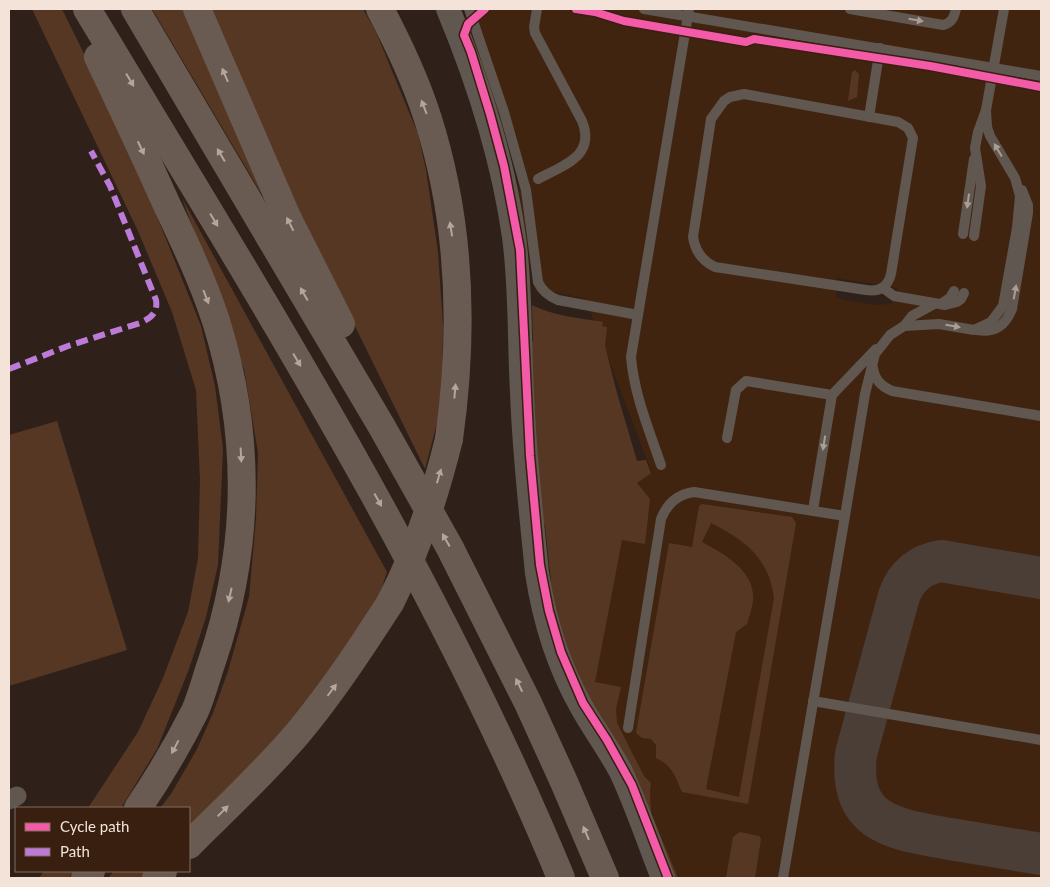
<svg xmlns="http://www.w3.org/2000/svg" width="1050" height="887" viewBox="0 0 1050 887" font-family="Lato,sans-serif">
<rect width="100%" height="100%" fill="#2f2119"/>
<!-- built -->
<path fill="#412410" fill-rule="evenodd" d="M 464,9 L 1041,9 L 1041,878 L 676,878 L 554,601 L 548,559 L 538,455 L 652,473 L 586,299 L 534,287 L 515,163 ZM 836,278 L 837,278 L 898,288 L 891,304 L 874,305 L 836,298 Z"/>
<!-- green -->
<g fill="#563723" fill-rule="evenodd">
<path d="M 32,9 L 62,9 L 125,137 L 201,326 L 215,386 L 223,449 L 218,565 L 206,617 L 189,669 L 157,749 L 121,808 L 88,808 L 138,732 L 163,678 L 188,612 L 198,558 L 200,481 L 196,390 L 172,312 L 138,231 Z"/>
<path d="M 152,9 L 183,9 L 280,225 Z"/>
<path d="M 209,9 L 363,9 L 376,32 L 418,134 L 426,170 L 438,252 L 443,326 L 442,404 L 425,469 L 329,273 L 263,144 Z"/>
<path d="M 855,70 L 859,74 L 857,97 L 848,101 L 852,72 Z"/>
<path d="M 182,198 L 387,572 L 379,597 L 294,721 L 189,832 L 189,808 L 160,808 L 171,794 L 197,749 L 213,713 L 228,671 L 249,597 L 256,519 L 258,453 L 244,369 Z"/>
<path d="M 532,305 C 554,316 579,318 603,322 L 602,326 L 607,327 L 605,346 L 617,393 L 637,461 L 646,460 L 651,473 L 637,483 L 650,499 L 645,544 L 622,540 L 595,682 L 621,687 L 616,709 L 617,723 L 644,776 L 651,783 C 649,794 651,803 651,813 L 678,878 L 671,878 L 583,693 L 550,596 L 551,580 L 545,525 L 539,525 L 528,341 L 533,342 Z"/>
<path d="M 57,421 L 127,650 L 9,686 L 9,435 Z"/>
<path d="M 702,504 L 792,517 L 796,523 L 748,804 L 682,792 C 675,776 673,766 656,758 L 656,745 L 651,739 L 642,738 L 636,733 L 669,543 L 692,547 L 699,506 ZM 711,523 C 745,540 769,558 774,598 L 739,797 L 706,789 L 736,632 L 747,624 C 749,617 752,609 753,601 C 756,571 724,554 702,542 Z"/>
<path d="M 740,832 L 759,836 L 761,839 L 755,878 L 726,878 L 733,837 Z"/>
<path d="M 44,871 L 74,871 L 69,878 L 39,878 Z"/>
<path d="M 114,871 L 150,871 L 142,878 L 108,878 Z"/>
</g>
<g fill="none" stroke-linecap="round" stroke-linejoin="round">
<!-- taxiway -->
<path stroke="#4a3e37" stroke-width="42" d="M 1041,578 L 941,561 C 921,564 906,576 899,596 L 856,754 C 848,825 895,829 950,839 C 980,844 1011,849 1041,854"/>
<!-- service -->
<g stroke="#605750" stroke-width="10">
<path d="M 469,9 L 504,112 L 526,190 L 538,282 C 542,291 548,296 558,300 L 638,315"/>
<path d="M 537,9 L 534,27 L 535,33 L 582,121 C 596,156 564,165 538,179"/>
<path d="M 644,9 L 1041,76"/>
<path d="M 850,9 L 943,25 C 952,23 954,17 956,9"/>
<path d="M 744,94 L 898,122 L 908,128 L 913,138 L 891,274 C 888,287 879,292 866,290 L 715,267 C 702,261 695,250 693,237 L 711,119 L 724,101 L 730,97 Z"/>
<path d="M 986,110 L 1004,9"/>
<path d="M 869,117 L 880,48"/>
<path d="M 963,234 L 974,159"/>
<path d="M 883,288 L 894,296 L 945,305 L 957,302 L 961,299 L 964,293"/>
<path d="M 941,304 L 950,298 L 954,291"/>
<path d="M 904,326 L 939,324 L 974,330 L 991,322 L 1003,306 L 1017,228 L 1020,196 L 1015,178 L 990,136 L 987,127 L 986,110 L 978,132 L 975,148 L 981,186 L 974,236"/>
<path d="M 977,330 C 995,333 1005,326 1012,309 L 1028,213 L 1028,205 L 1022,190"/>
<path d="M 873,368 C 875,380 881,386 892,391 L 1041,416"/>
<path d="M 727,438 L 736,390 L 746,381 L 832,395 L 876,349"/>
<path d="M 661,465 C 649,430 634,394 631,357 L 689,9"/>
<path d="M 813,510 L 832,395"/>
<path d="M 813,701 L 1041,740"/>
<path d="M 628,728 L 661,519 C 667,504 677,494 694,492 L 845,516 L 865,394 L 875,354 L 890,335 L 904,326 L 912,316 L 934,304"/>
<path d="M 783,878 L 845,516"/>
</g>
<!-- minor -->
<path stroke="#605750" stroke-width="19" d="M 9,800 L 17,796"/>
<!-- tertiary -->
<path stroke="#605750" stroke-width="24" d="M 448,9 C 478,81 503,159 514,237 C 521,288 519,340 522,392 C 524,452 531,512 537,573 C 544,619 558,665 581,706 C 593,728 609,749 621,772 C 637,806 649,843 663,878"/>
<!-- motorway -->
<g stroke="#695b52" stroke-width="28">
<path d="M 87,9 C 257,292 435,572 561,878"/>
<path d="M 135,9 L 382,427 L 450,548 L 528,703 L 564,782 L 605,878"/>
<path d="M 197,9 L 287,217 L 341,324"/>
<path d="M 380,9 C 398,43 415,79 427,116 C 461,221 464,332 449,439"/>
<path d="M 98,57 C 121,105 144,154 166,203 C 184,241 203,281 216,321 C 252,436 250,549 212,661 C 206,678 202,695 195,711 C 178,745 159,777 138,808"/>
<path d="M 189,845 C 225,809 264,773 298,733 C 332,692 361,648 390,603"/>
<path d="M 85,878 L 91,871"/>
<path d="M 156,878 L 163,871"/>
</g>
<!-- motorway-bridge -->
<path stroke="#695b52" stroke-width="28" d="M 390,603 C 417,551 435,496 449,439"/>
<!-- quiet -->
<path stroke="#bd7bd9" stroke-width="6" stroke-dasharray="12 6" stroke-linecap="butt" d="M 9,369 L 68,346 L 140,323 C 151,318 158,313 156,300 L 110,186 L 91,151"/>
<defs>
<g id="cycleway">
<path d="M 485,9 L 468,24 L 464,35 L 471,52 L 490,114 L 504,166 L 520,250 L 530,456 L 540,565 L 549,611 L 561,652 L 583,703 L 607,740 L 632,785 L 668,878"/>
<path d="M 576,9 L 595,12 L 624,21 L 746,42 L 754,39 L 930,66 L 1041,87"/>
</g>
</defs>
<!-- cycleway casing -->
<use href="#cycleway" stroke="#391f0f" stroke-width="11"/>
<!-- cycleway -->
<use href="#cycleway" stroke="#f35aa7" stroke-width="8"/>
</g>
<!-- one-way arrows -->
<defs><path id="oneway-solid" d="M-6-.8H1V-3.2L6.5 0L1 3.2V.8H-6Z" transform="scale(1.25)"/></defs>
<g fill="#aa9d94">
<use href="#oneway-solid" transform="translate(916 20) rotate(10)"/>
<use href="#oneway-solid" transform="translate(998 150) rotate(-121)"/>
<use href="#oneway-solid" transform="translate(968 201) rotate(98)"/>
<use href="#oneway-solid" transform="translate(1015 292) rotate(-80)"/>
<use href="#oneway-solid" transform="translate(953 326) rotate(10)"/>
<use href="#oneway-solid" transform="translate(824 443) rotate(99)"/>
</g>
<g fill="#b5a69c">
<use href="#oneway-solid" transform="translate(225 75) rotate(-113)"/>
<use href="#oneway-solid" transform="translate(130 80) rotate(59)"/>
<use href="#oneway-solid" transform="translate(424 107) rotate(-111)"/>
<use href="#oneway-solid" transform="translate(141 148) rotate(65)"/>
<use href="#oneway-solid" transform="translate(221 155) rotate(-121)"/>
<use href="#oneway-solid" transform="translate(214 220) rotate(59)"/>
<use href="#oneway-solid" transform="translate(290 224) rotate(-117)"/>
<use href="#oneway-solid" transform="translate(451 229) rotate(-99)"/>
<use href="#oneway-solid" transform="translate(304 294) rotate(-120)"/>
<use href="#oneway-solid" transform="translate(206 297) rotate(69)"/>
<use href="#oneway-solid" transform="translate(297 360) rotate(59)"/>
<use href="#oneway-solid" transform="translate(455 391) rotate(-85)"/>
<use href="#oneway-solid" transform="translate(241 455) rotate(87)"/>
<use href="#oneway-solid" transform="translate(439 476) rotate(-74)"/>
<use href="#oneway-solid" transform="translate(378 500) rotate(61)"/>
<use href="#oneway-solid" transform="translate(446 540) rotate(-120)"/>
<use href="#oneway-solid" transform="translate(230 595) rotate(103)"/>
<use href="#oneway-solid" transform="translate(519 685) rotate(-116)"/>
<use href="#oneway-solid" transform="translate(332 690) rotate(-53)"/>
<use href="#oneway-solid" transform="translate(175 747) rotate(118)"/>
<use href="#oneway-solid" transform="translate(223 811) rotate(-45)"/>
<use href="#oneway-solid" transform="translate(586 833) rotate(-113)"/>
</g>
<!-- border -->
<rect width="1050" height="887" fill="none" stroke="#f4e3d8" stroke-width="20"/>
<!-- legend -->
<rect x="15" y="807" width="175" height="65" fill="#391f0f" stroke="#846d5f"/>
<rect x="25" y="823" width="25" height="8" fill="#f35aa7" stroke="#846d5f"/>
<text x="60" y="832" font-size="15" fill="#f4e3d8">Cycle path</text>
<rect x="25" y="848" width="25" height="8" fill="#bd7bd9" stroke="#846d5f"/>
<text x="60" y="857" font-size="15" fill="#f4e3d8">Path</text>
</svg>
